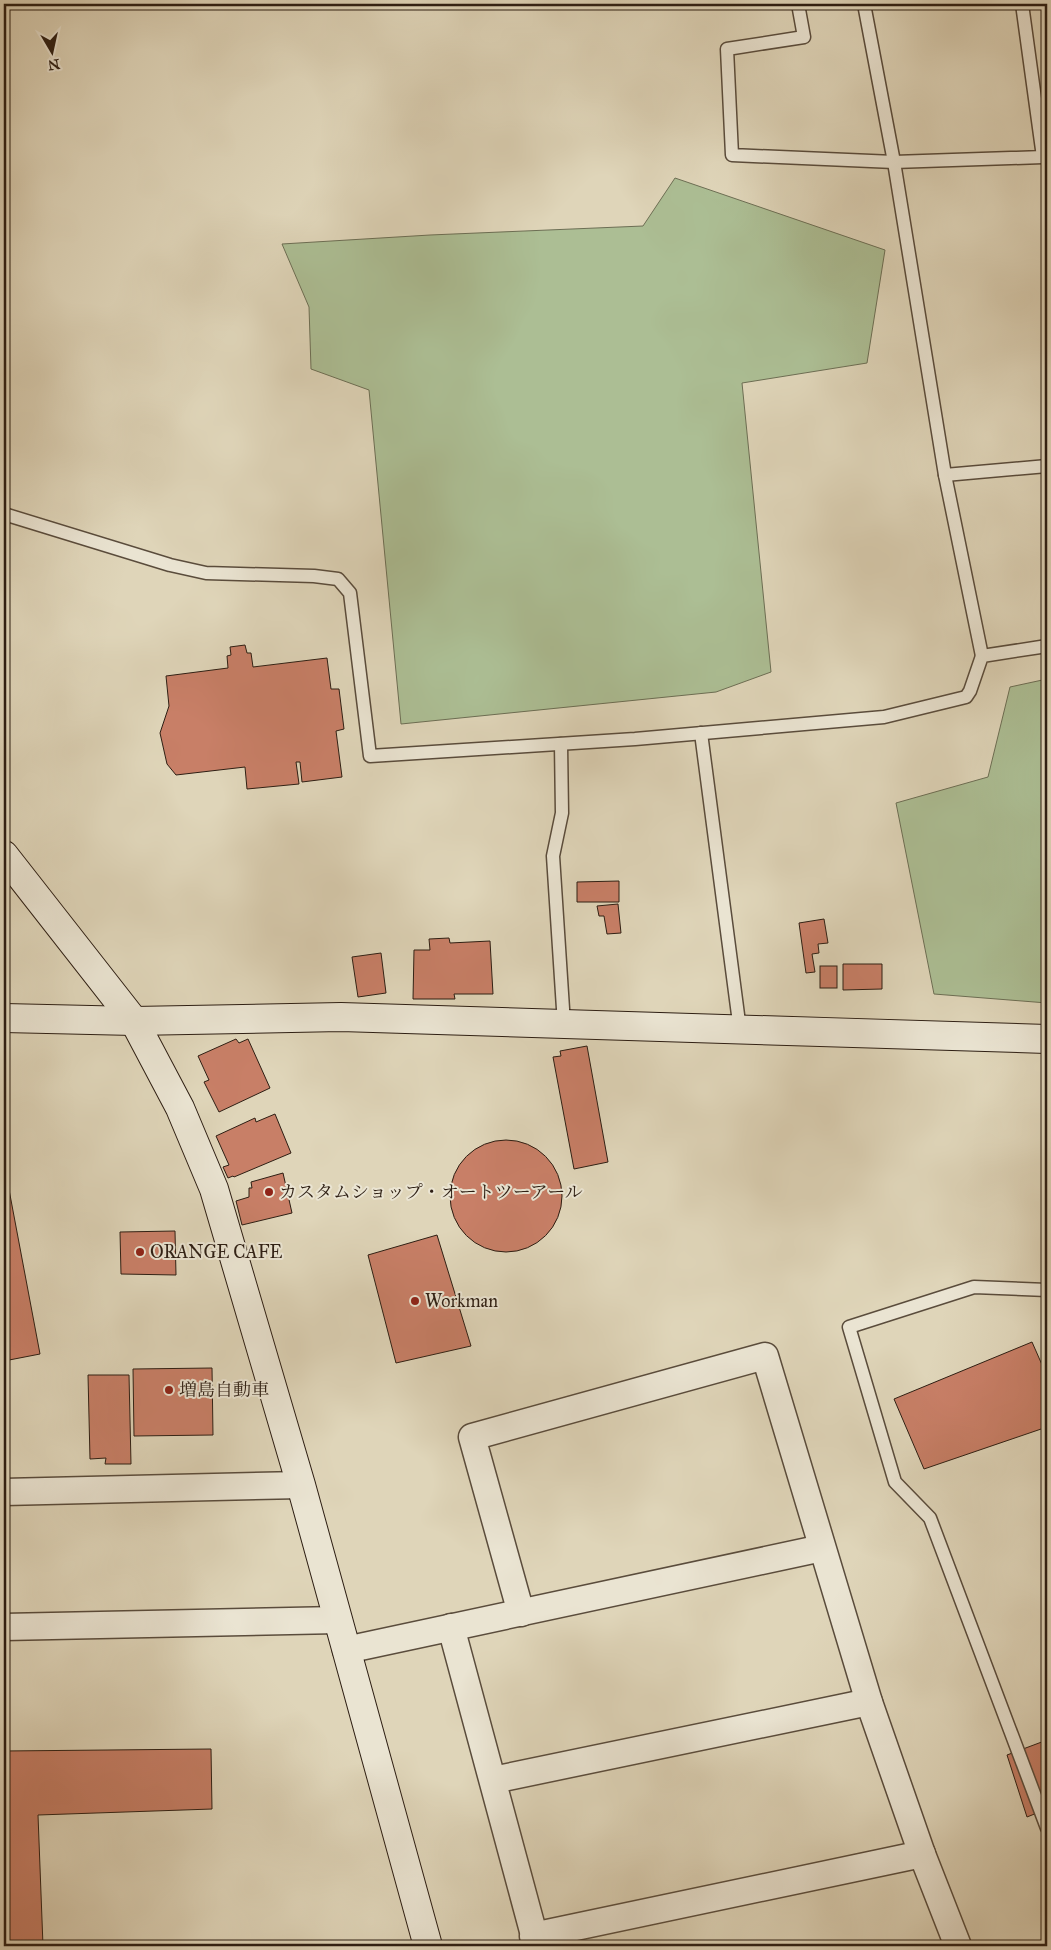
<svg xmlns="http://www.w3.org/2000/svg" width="1051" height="1950" viewBox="0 0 1051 1950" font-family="'IM FELL Great Primer','Noto Serif JP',serif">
<rect width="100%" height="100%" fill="#dfd5b9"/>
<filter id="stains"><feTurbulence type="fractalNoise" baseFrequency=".004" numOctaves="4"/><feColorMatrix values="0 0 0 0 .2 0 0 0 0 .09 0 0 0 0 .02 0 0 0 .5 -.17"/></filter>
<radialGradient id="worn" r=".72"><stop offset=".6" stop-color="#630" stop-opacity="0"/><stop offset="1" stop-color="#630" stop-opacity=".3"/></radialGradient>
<!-- green -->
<g fill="#acbe94" stroke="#6c6e54">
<path d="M 675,178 L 885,250 L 867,363 L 742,383 L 771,672 L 716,692 L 401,724 L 369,390 L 311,369 L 309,307 L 282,244 L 430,235 L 643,226 Z"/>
<path d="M 1047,679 L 1047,1003 L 934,994 L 896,803 L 988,777 L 1010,687 Z"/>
</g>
<!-- building -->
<g fill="#c87f67" stroke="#2d1e13">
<path d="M 245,645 L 247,653 L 251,653 L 253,667 L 327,658 L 331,689 L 339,689 L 344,729 L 336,731 L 342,777 L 302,782 L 300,762 L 296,762 L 299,784 L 247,789 L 245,767 L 176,775 L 167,764 L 160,733 L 169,706 L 166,676 L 228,668 L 227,656 L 231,655 L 230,647 Z"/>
<path d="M 619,881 L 619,902 L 577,902 L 577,882 Z"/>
<path d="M 618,904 L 621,933 L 607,934 L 604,916 L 599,916 L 597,906 Z"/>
<path d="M 824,919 L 828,943 L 818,944 L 819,953 L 812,954 L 815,972 L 806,973 L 799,923 Z"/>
<path d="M 449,938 L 450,943 L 490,941 L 493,994 L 454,994 L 455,999 L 413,999 L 414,950 L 430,950 L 429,939 Z"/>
<path d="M 381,953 L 386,993 L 358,997 L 352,957 Z"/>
<path d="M 843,964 L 882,964 L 882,989 L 843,990 Z"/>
<rect x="820" y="966" width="17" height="22"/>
<path d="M 236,1039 L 239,1043 L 248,1039 L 270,1088 L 219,1112 L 204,1082 L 209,1080 L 198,1056 Z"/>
<path d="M 587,1046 L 608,1162 L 574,1169 L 553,1057 L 561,1056 L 560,1051 Z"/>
<path d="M 275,1114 L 291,1153 L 234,1177 L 233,1176 L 228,1178 L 223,1167 L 229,1165 L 216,1136 L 255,1118 L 256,1122 Z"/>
<circle cx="506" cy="1196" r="56"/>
<path d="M 4,1163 L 40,1354 L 4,1361 Z"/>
<path d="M 283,1173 L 292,1213 L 242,1225 L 236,1201 L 249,1197 L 249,1188 L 252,1188 L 251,1182 Z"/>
<path d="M 175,1231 L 176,1275 L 121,1274 L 120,1232 Z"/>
<path d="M 437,1235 L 471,1346 L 396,1363 L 368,1255 Z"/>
<path d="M 1032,1342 L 1043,1367 L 1047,1366 L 1047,1427 L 924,1469 L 894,1399 Z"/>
<path d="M 212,1368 L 213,1435 L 134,1436 L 133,1369 Z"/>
<path d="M 88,1375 L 129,1375 L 131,1464 L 105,1464 L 106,1458 L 90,1459 Z"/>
<path d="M 1047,1740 L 1047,1809 L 1027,1817 L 1007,1755 Z"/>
<path d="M 211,1749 L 212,1809 L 38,1815 L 43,1946 L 4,1946 L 4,1751 Z"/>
</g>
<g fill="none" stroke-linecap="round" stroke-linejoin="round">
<defs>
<g id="lane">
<path d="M 798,4 L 804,37 L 727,49 L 732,155 L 894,162 L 1043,157 L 1022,4"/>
<path d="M 864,4 L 894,162 L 945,475 L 982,656"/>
<path d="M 945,475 L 1047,466"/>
<path d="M 4,514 L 170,565 L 206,573 L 314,576 L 338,579 L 350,593 L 370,756 L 635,739 L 884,717 L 966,697 L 970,691 L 982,656 L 1047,646"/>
<path d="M 701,733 L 740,1030"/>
<path d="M 561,744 L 562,813 L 553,856 L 564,1024"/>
<path d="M 1047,1290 L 974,1287 L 849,1327 L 895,1482 L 930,1518 L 1047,1828"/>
</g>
<g id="street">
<path d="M 4,1492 L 301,1485"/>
<path d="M 521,1613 L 472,1437 L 765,1356 L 869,1702 L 922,1854 L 958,1946"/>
<path d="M 4,1627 L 338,1620"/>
<path d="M 451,1627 L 537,1946"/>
<path d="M 346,1650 L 822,1548"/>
<path d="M 493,1780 L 869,1702"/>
<path d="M 533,1936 L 922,1854"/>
</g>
<g id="secondary">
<path d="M 4,855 L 134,1021 L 180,1108 L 214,1189 L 301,1485 L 428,1946"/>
<path d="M 4,1018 L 134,1021 L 341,1017 L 1047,1039"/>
</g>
</defs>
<!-- lane casing -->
<use href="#lane" stroke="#5a4c3c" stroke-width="15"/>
<!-- street casing -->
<use href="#street" stroke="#5a4c3c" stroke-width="29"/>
<!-- secondary casing -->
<use href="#secondary" stroke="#2d1e13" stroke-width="30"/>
<!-- lane -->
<use href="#lane" stroke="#eae4d2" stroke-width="12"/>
<!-- street -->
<use href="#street" stroke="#eae4d2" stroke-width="26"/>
<!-- secondary -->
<use href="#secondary" stroke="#eae4d2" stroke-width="28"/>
</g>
<!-- markers -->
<g fill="#8f2418" stroke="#eae4d2" stroke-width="2">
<circle cx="269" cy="1192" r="5"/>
<circle cx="140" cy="1252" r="5"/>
<circle cx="415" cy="1301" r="5"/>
<circle cx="169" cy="1390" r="5"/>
</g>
<g text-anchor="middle" stroke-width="4" stroke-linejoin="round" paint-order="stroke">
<!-- poi labels -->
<g font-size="18" fill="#2d1e13" stroke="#eae4d2" text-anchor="start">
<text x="279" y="1198">カスタムショップ・オートツーアール</text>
<text x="150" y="1258">ORANGE CAFE</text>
<text x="425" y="1307">Workman</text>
<text x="179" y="1396">増島自動車</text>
</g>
</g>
<!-- margin -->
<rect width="1051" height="1950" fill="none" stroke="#dfd5b9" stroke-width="20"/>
<rect x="5" y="5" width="1041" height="1940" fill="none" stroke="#2d1e13" stroke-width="2.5"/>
<rect x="10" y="10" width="1031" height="1930" fill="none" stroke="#2d1e13"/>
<!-- north arrow -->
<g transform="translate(52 52) rotate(171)" stroke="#eae4d2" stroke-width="4" paint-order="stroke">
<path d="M0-4L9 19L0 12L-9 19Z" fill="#2d1e13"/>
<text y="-8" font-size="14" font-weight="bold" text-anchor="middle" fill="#2d1e13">N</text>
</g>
<rect width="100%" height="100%" filter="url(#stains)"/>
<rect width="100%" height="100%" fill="url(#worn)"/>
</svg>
